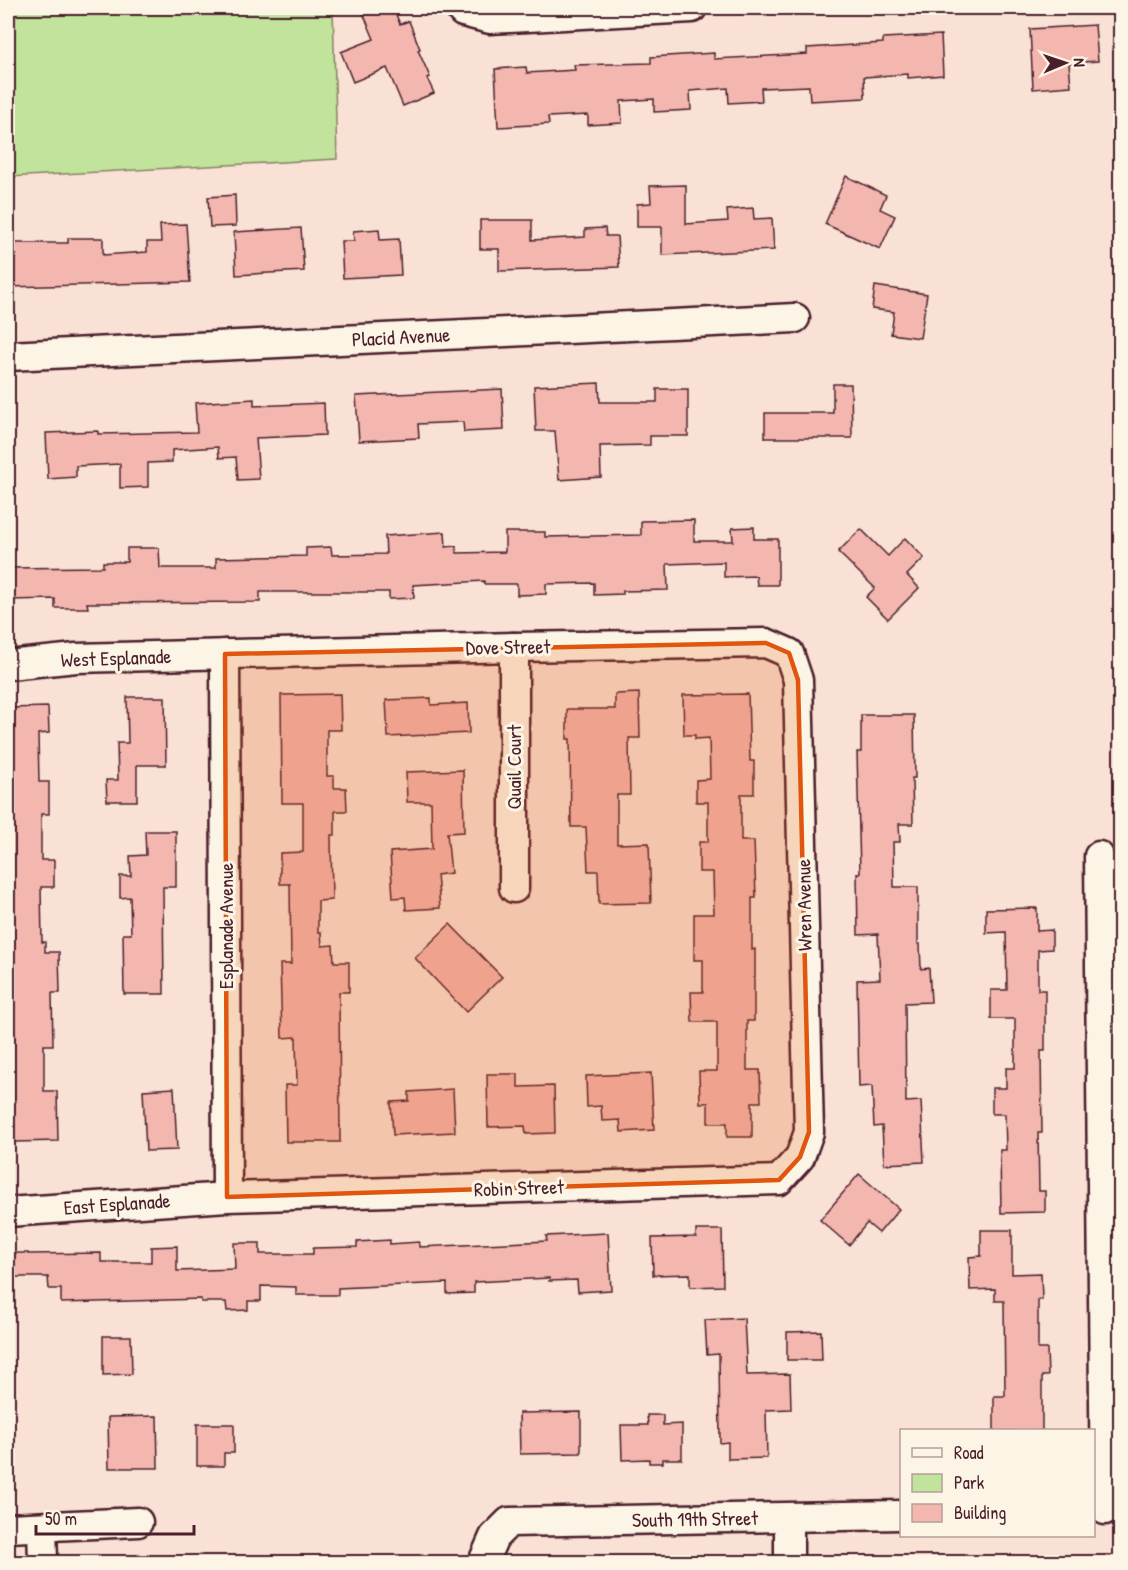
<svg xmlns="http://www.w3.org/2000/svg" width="1128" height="1570" viewBox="0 0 1128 1570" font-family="'Patrick Hand',sans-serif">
<rect width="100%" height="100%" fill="#f9e2d5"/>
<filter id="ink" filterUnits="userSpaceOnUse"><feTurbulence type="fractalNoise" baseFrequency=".0167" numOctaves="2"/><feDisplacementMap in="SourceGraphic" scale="12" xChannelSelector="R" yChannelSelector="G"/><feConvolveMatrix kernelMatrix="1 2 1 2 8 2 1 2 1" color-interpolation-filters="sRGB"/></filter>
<g filter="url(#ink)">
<!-- green -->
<path fill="#c1e39c" stroke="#868164" stroke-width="1.5" d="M 8,8 L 333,8 L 337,159 L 8,177 Z"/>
<!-- building -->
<g fill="#f3b7b0" stroke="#4a1f2b" stroke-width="1.5">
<path d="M 361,8 L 393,8 L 400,24 L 409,21 L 420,49 L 418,50 L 430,77 L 427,78 L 434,93 L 403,106 L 387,68 L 353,82 L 341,52 L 374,39 Z"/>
<path d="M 1095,25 L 1098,61 L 1069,63 L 1071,86 L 1033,89 L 1030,29 Z"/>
<path d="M 941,35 L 943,75 L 908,78 L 908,74 L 864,77 L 865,98 L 810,101 L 809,86 L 761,88 L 762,101 L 729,103 L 728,88 L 690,91 L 691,110 L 654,112 L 654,99 L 621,101 L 622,123 L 588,125 L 588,115 L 548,117 L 549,124 L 498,127 L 495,69 L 526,67 L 527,73 L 575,70 L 574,65 L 651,63 L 651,57 L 714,53 L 714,59 L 807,54 L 807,48 L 883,43 L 883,38 Z"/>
<path d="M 846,176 L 886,195 L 880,209 L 895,216 L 880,249 L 825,224 Z"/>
<path d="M 686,185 L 686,224 L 728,221 L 727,210 L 753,208 L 754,219 L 772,218 L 774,250 L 662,255 L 662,227 L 637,227 L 637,204 L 651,203 L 650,186 Z"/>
<path d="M 235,195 L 236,226 L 210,227 L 208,197 Z"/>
<path d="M 480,220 L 532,220 L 532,240 L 585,237 L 585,229 L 605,228 L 606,236 L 617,236 L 619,267 L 499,271 L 499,249 L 480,249 Z"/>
<path d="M 186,224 L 190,282 L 8,287 L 8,243 L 68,243 L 68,238 L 103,238 L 103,255 L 147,252 L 147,242 L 161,242 L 160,225 Z"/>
<path d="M 301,228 L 304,271 L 236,275 L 234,232 Z"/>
<path d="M 379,229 L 380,240 L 399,239 L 401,275 L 343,278 L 341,241 L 354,241 L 353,231 Z"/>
<path d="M 875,286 L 927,294 L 920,338 L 891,334 L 894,312 L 872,309 Z"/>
<path d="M 599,383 L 600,402 L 657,402 L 657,389 L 688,389 L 688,436 L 650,436 L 650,445 L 600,446 L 601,477 L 559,480 L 555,431 L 536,431 L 534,386 Z"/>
<path d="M 833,384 L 851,384 L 852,438 L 765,438 L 765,413 L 833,413 Z"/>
<path d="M 502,389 L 504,430 L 464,432 L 463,422 L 418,424 L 419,438 L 359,441 L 356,396 Z"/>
<path d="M 254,399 L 254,406 L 324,403 L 325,435 L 256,438 L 259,479 L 238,480 L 236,457 L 219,458 L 218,447 L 172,450 L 172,462 L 148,463 L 148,487 L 120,488 L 120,464 L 76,466 L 76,477 L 48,479 L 46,433 L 98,431 L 98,434 L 197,432 L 195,403 Z"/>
<path d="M 694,520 L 694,541 L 733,541 L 732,528 L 754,527 L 754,539 L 778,539 L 778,585 L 757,585 L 756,576 L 724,577 L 724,562 L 667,564 L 668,590 L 623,591 L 623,594 L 594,595 L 594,583 L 546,584 L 546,594 L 517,595 L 517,584 L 484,584 L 484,581 L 413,585 L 414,598 L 389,599 L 389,592 L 260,592 L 260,602 L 87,603 L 88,608 L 55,608 L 55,599 L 8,600 L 8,568 L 103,567 L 103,562 L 127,562 L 127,548 L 159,548 L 160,568 L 216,568 L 216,558 L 306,556 L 306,548 L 331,547 L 332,555 L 386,554 L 385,536 L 445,532 L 446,547 L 456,546 L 457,553 L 505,552 L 505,532 L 545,532 L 545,537 L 641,535 L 641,521 Z"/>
<path d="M 861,529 L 888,556 L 905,538 L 924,558 L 907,575 L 919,588 L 888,619 L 866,597 L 875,588 L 838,552 Z"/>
<path d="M 639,693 L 640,738 L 629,738 L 630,795 L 617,795 L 617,844 L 649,843 L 651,903 L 599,904 L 598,871 L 588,871 L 586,827 L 571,827 L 570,739 L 567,739 L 567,709 L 615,709 L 615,694 Z"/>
<path d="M 340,694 L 341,730 L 327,730 L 327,776 L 334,776 L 334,788 L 346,788 L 347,811 L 335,811 L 335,835 L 331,835 L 332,900 L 318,901 L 318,932 L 321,932 L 322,946 L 333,945 L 334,962 L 349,962 L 349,992 L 339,992 L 340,1142 L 286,1142 L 285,1085 L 297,1085 L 296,1037 L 282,1038 L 280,964 L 291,964 L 290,884 L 280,884 L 280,853 L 303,852 L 303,803 L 282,803 L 281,695 Z"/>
<path d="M 748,694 L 750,761 L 754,761 L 754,794 L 741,794 L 741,841 L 754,841 L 756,898 L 752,898 L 752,950 L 755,949 L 755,978 L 754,978 L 754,1021 L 747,1021 L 747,1070 L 760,1070 L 761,1102 L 752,1102 L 752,1137 L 727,1137 L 727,1123 L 708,1123 L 708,1103 L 700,1103 L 699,1071 L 717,1071 L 717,1022 L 692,1022 L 691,992 L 703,992 L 703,960 L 694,960 L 694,914 L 714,914 L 713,872 L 699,872 L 699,842 L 708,842 L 708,802 L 696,802 L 696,780 L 710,779 L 709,738 L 695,739 L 695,735 L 684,735 L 683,695 Z"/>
<path d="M 127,697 L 165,697 L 166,765 L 137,765 L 137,801 L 107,801 L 106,780 L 118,780 L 117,743 L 128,743 Z"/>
<path d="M 431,698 L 431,705 L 468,703 L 469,733 L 388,737 L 386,700 Z"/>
<path d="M 48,707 L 49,733 L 38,734 L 39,782 L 49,782 L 49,814 L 41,814 L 41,860 L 54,860 L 54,887 L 41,887 L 42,942 L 45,942 L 45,952 L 59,952 L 60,993 L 52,993 L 53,1045 L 44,1045 L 44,1091 L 57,1091 L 58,1141 L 14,1142 L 9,943 L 12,943 L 9,845 L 8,783 L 10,783 L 9,708 Z"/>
<path d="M 861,715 L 914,715 L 915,778 L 912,778 L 913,824 L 899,824 L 900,842 L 893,842 L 894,887 L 918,887 L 918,944 L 920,944 L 921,969 L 929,968 L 931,1002 L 905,1003 L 906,1102 L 921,1101 L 924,1162 L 884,1164 L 882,1126 L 874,1127 L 872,1086 L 859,1087 L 857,980 L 880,979 L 878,934 L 858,935 L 857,873 L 860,873 L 857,752 L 861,752 Z"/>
<path d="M 463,770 L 464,832 L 447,833 L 451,873 L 437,875 L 440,908 L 406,910 L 405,897 L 393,898 L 390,852 L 432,849 L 431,802 L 407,802 L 406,772 Z"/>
<path d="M 145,831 L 176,831 L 176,887 L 163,887 L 164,994 L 124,994 L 123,934 L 131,934 L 130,897 L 120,898 L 120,876 L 131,876 L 130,856 L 146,855 Z"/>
<path d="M 1037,908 L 1037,931 L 1052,930 L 1052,949 L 1038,950 L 1038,990 L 1045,990 L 1045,1051 L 1041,1051 L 1042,1133 L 1038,1133 L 1039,1191 L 1045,1191 L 1045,1212 L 1001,1213 L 1000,1150 L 1006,1150 L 1005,1114 L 992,1114 L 992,1088 L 1006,1088 L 1006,1068 L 1015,1068 L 1015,1019 L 991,1019 L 991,990 L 1007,990 L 1006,932 L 986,933 L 986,909 Z"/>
<path d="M 450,924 L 502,977 L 466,1012 L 415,958 Z"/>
<path d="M 651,1073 L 654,1130 L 621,1132 L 620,1120 L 602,1121 L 601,1106 L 587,1107 L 586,1076 Z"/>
<path d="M 487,1074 L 518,1074 L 518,1087 L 554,1086 L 555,1133 L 526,1134 L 525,1126 L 488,1127 Z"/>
<path d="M 174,1088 L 177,1150 L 146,1151 L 143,1090 Z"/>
<path d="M 453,1089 L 455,1132 L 393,1135 L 391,1102 L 409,1101 L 409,1092 Z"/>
<path d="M 859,1174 L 899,1209 L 879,1233 L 867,1223 L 849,1245 L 820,1220 Z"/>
<path d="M 696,1230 L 722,1230 L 723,1286 L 690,1287 L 690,1274 L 653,1275 L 652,1238 L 696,1237 Z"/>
<path d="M 981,1230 L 1012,1230 L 1012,1274 L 1041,1273 L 1042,1300 L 1038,1300 L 1038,1349 L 1047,1349 L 1048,1376 L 1042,1376 L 1042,1431 L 994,1431 L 994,1396 L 1005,1396 L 1004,1301 L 995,1301 L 995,1289 L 970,1290 L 969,1257 L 981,1256 Z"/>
<path d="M 608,1233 L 611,1290 L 578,1292 L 577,1280 L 549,1281 L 549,1278 L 474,1282 L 474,1293 L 447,1294 L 447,1283 L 338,1288 L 338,1295 L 296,1295 L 296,1287 L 261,1286 L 261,1301 L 248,1301 L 248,1310 L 227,1311 L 226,1302 L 201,1302 L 201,1299 L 61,1303 L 61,1289 L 49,1289 L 48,1277 L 8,1277 L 8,1253 L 28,1253 L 28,1254 L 101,1253 L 101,1262 L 151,1262 L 151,1247 L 177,1246 L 177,1271 L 235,1269 L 234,1243 L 260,1243 L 260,1254 L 313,1254 L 313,1248 L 357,1247 L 357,1242 L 390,1240 L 390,1244 L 419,1242 L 419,1247 L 547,1241 L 546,1236 Z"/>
<path d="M 744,1318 L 747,1375 L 790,1374 L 791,1409 L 766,1410 L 767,1458 L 728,1459 L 728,1442 L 720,1443 L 719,1354 L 707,1355 L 705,1320 Z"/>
<path d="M 821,1331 L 822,1360 L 787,1360 L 787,1332 Z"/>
<path d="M 103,1336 L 131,1336 L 132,1374 L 103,1375 Z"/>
<path d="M 581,1412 L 581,1453 L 520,1454 L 519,1413 Z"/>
<path d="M 647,1415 L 663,1415 L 663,1425 L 682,1424 L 682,1459 L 663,1459 L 663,1463 L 649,1463 L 649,1459 L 622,1460 L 621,1425 L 648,1425 Z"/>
<path d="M 157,1416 L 158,1468 L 109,1468 L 108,1417 Z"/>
<path d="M 197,1424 L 234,1424 L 234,1453 L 224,1453 L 224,1466 L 197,1466 Z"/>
</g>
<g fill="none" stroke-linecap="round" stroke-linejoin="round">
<defs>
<g id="minor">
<path d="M 460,8 L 463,12 L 490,19 L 692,8"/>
<path d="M 8,356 L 795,318"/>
<path d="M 225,654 L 227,1197"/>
<path d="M 8,665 L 76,658 L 514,647 L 766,643 L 789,653 L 798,680 L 809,1132 L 800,1157 L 779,1180 L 227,1197 L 8,1212"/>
<path d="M 1099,856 L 1105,1510"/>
<path d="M 514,888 L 514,647"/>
<path d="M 789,1518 L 789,1562"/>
<path d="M 42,1527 L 43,1562"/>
<path d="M 8,1528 L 138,1522"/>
<path d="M 483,1562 L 494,1537 L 509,1522 L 902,1515"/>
</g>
</defs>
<!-- minor casing -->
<use href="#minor" stroke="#4a1f2b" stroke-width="33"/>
<!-- minor -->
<use href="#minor" stroke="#fcf5e5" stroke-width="28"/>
</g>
</g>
<!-- marked area -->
<path fill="#e0560e" fill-opacity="0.2" stroke="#e0560e" stroke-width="4.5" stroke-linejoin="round" d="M 766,643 L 789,653 L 798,680 L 809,1132 L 800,1157 L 779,1180 L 227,1197 L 225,654 Z"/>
<g text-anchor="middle" stroke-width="6" stroke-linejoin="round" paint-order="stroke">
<!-- street labels -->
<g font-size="20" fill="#4a1f2b" stroke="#fcf5e5">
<text transform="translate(401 337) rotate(-3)" y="7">Placid Avenue</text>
<text transform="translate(508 647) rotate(-1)" y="7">Dove Street</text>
<text transform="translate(116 658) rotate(-2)" y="7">West Esplanade</text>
<text transform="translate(514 767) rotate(-90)" y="7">Quail Court</text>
<text transform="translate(804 905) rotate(-91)" y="7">Wren Avenue</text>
<text transform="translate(226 926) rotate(-90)" y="7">Esplanade Avenue</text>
<text transform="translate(519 1188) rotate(-2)" y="7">Robin Street</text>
<text transform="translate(117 1204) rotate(-4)" y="7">East Esplanade</text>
<text transform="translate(695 1519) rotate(-1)" y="7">South 19th Street</text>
</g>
</g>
<!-- margin -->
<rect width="1128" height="1570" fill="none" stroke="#fcf5e5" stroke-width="30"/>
<rect x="15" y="15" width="1098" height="1540" fill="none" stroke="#4a1f2b" stroke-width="2" filter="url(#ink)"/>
<!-- legend -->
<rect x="900" y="1429" width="195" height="108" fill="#fcf5e5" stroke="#b59f9b" stroke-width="1.5"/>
<rect x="912" y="1448" width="30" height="9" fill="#fcf5e5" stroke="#b59f9b" stroke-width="1.5"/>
<text x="954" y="1459" font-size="18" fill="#4a1f2b">Road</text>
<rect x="912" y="1474" width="30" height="18" fill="#c1e39c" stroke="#b59f9b" stroke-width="1.5"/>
<text x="954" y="1489" font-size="18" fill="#4a1f2b">Park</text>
<rect x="912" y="1504" width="30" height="18" fill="#f3b7b0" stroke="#b59f9b" stroke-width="1.5"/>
<text x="954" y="1519" font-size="18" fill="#4a1f2b">Building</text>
<!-- north arrow -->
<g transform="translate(1065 63) rotate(88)" stroke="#fcf5e5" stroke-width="4.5" paint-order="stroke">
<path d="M0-4.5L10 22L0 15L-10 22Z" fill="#4a1f2b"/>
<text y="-9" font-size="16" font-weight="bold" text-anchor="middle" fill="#4a1f2b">N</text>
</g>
<!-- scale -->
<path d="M36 1525v9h158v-9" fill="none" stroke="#4a1f2b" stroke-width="3"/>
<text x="45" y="1525" font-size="18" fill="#4a1f2b" stroke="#fcf5e5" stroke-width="4.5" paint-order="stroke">50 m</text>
</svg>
